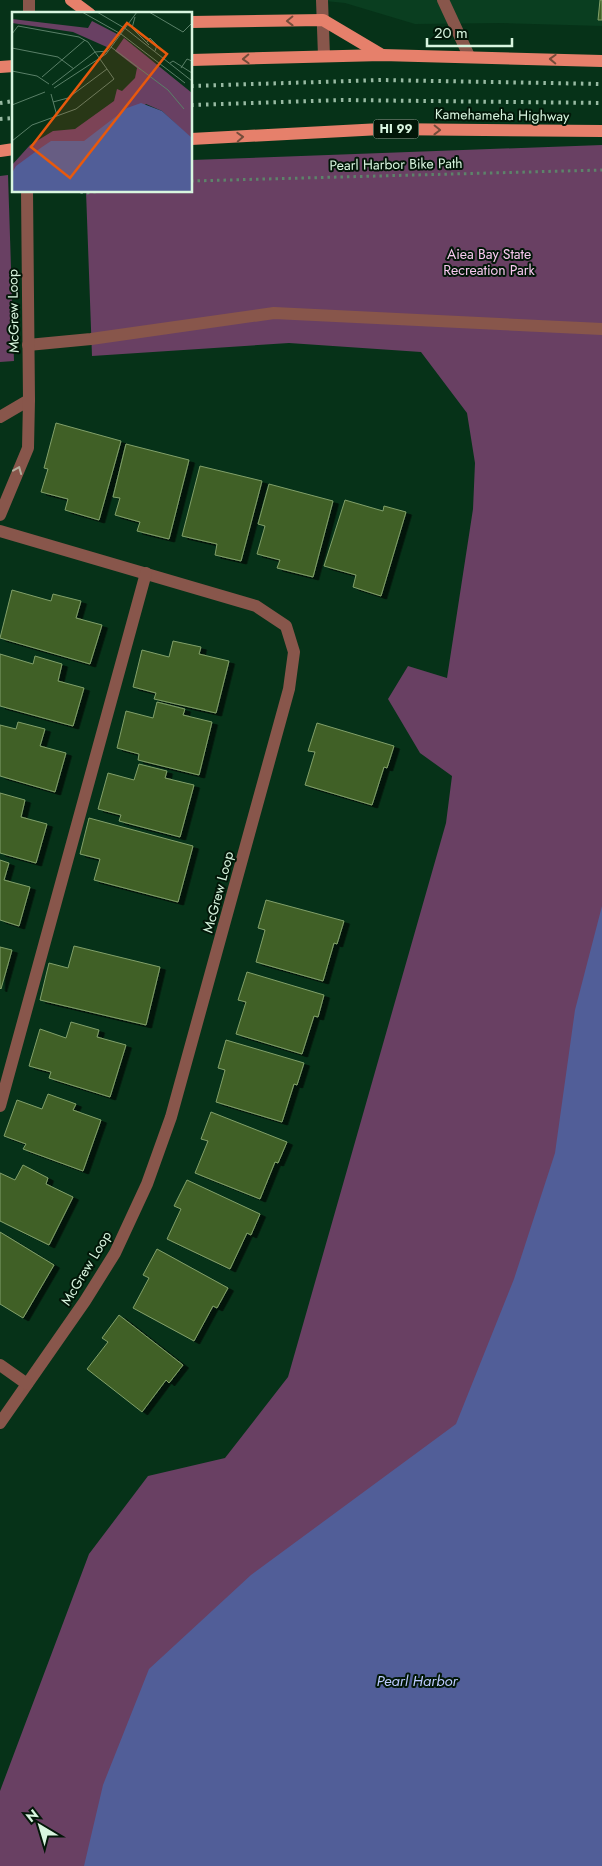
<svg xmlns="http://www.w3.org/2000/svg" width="602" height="1866" viewBox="0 0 602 1866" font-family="Jost,sans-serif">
<defs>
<filter id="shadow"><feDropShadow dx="5.5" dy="3" stdDeviation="0" flood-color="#0009"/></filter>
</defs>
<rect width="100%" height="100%" fill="#063218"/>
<!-- built -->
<path fill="#0a3e20" d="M 128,0 L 602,0 L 602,26 L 502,23 L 415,24 L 345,3 L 315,0 Z"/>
<!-- green -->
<g fill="#694063">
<path d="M 602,145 L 602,1081 L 493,1402 L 113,1866 L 0,1866 L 0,1791 L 89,1554 L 148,1476 L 225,1458 L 288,1377 L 446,823 L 452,776 L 420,753 L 388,699 L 408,666 L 447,678 L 473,509 L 475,463 L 467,413 L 421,352 L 289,343 L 92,356 L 86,191 L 191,191 L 191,160 Z"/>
<path d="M 8,175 L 14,361 L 0,362 L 0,176 Z"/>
</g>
<!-- water -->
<path fill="#515e98" d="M 602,906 L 602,1866 L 84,1866 L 103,1785 L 149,1669 L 251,1575 L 456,1424 L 514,1279 L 555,1153 L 575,1010 Z"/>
<!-- building -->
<g fill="#416026" stroke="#81a06a" filter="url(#shadow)">
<path d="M 600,0 L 602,0 L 602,20 L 598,20 Z"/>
<path d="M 56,423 L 121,441 L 99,520 L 65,510 L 68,499 L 41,492 L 48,469 L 44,468 Z"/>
<path d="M 126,444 L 189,460 L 169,539 L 137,531 L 140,522 L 115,515 L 120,498 L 113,497 Z"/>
<path d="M 200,466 L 262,481 L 241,561 L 215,555 L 217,544 L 182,536 Z"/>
<path d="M 269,484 L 333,501 L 313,577 L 277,568 L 280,560 L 257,554 L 265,526 L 258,524 Z"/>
<path d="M 345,500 L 383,511 L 384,506 L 406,512 L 381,596 L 353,587 L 356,575 L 324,566 Z"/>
<path d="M 12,590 L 51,601 L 53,594 L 81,601 L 76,618 L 102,625 L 90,664 L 0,638 Z"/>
<path d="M 173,641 L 201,647 L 199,654 L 229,661 L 216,713 L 154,699 L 156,693 L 133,687 L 142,650 L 169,657 Z"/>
<path d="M 0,654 L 33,664 L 35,656 L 62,664 L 58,681 L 84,688 L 73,726 L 0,706 Z"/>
<path d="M 157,702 L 185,709 L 183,715 L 212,722 L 199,775 L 138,760 L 139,754 L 117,748 L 126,711 L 153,718 Z"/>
<path d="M 18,722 L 45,729 L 40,746 L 66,753 L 55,792 L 0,776 L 0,725 L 16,729 Z"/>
<path d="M 317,723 L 394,746 L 387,768 L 384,767 L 372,805 L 305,785 L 315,752 L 308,751 Z"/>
<path d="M 139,764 L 167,771 L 165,778 L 194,785 L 180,837 L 119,821 L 121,815 L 98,809 L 108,773 L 134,780 Z"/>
<path d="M 0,793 L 25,800 L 21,817 L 47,824 L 36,863 L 0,853 Z"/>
<path d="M 89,818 L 193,846 L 178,902 L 94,880 L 100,859 L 80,854 Z"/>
<path d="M 0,860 L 9,863 L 4,880 L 30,887 L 19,926 L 0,920 Z"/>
<path d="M 266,900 L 344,921 L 337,944 L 334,943 L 323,981 L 256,962 L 265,930 L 258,928 Z"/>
<path d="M 74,946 L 160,967 L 146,1025 L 40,1000 L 49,963 L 68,968 Z"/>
<path d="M 0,947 L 12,950 L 1,989 L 0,988 Z"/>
<path d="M 247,972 L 324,995 L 318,1017 L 314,1016 L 302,1054 L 236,1034 L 246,1002 L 238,1000 Z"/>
<path d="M 71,1022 L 99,1030 L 97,1037 L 126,1045 L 110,1097 L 49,1078 L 51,1072 L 29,1066 L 40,1029 L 66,1038 Z"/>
<path d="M 226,1040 L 304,1063 L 297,1085 L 294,1084 L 282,1122 L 216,1102 L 225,1070 L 218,1068 Z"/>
<path d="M 48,1094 L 76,1104 L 73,1110 L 101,1120 L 83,1171 L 23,1149 L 26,1144 L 4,1136 L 17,1100 L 42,1109 Z"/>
<path d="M 211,1112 L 287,1142 L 278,1163 L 275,1162 L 260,1199 L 195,1173 L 208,1141 L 201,1139 Z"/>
<path d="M 23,1165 L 48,1178 L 46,1184 L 73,1197 L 49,1245 L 0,1221 L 0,1173 L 15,1180 Z"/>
<path d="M 187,1180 L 260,1214 L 251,1235 L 247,1233 L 230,1269 L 167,1239 L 181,1209 L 174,1206 Z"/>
<path d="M 0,1232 L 54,1265 L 23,1318 L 0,1304 Z"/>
<path d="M 157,1249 L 228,1288 L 217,1308 L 213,1306 L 194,1341 L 133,1308 L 149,1278 L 143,1275 Z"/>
<path d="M 119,1315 L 183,1365 L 169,1383 L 166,1380 L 142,1412 L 87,1369 L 108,1342 L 102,1338 Z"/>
</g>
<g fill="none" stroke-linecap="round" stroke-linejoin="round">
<!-- path -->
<g stroke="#5d836a" stroke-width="3" stroke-dasharray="2.5 4" stroke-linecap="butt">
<path d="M 191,181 L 602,170"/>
<path d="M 74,191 L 86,193 L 101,191"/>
</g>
<!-- minor -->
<g stroke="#88564b" stroke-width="12">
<path d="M 322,0 L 324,56"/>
<path d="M 443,0 L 469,56"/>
<path d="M 29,14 L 29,0"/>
<path d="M 28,345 L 91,339 L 274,313 L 602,329"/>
<path d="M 0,417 L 29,400"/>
<path d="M 0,515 L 28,448 L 29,400 L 27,191"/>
<path d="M 0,531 L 256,606 L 286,626 L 294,652 L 289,689 L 171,1117 L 147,1184 L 115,1253 L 85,1301 L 0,1423"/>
<path d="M 0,1106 L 146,573"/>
<path d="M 0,1365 L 27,1384"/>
</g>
<!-- major -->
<g stroke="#e6806b" stroke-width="12">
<path d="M 71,0 L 90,14"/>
<path d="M 191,22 L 323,20 L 382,55"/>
<path d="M 191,60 L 382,55 L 602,61"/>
<path d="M 0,67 L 14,66"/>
<path d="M 191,139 L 381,129 L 602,131"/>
<path d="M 0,151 L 14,149"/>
</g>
<!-- rail -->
<g stroke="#98baa3" stroke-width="4" stroke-dasharray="2.5 5" stroke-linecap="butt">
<path d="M 191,86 L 381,80 L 602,84"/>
<path d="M 0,103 L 14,101"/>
<path d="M 191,105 L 341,100 L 602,103"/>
<path d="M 0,119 L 14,118"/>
</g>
</g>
<!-- one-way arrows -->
<defs><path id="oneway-chevron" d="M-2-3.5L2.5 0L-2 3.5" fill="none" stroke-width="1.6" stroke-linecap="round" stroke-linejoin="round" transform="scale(1.25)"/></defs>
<g stroke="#744c3a">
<use href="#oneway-chevron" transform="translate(290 21) rotate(179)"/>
<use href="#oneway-chevron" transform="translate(246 59) rotate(178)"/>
<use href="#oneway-chevron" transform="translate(553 59) rotate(-178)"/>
<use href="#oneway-chevron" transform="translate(437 130) rotate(1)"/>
<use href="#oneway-chevron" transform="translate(240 137) rotate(-3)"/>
</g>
<use stroke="#b4ad9c" href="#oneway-chevron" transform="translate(18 470) rotate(-68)"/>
<g text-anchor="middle" stroke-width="4" stroke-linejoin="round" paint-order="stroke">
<!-- shield labels -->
<rect fill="#021708" stroke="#98b29e" stroke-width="1" x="373.5" y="119.5" width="45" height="19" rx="4"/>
<g font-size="12" font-weight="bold" fill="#d8f5df">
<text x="396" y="133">HI 99</text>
</g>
<!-- street labels -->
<g font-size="14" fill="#d8f5df" stroke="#021708">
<text transform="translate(502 115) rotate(1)" y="5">Kamehameha Highway</text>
<text transform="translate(396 164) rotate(-1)" y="5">Pearl Harbor Bike Path</text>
<text transform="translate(13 311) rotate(-91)" y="5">McGrew Loop</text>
<text transform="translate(218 892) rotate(-75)" y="5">McGrew Loop</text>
<text transform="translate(86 1268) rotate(-59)" y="5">McGrew Loop</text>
</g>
<!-- park labels -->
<g font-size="14" fill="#f9c9f0" stroke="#021708">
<text x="489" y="259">Aiea Bay State<tspan x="489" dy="16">Recreation Park</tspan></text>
</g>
<!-- water labels -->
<g font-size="15" font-style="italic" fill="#bccafe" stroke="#021708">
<text x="417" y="1686">Pearl Harbor</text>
</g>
</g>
<!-- overview -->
<g transform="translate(12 12)">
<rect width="180" height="180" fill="#063218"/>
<path d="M 0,7 L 76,16 L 80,9 L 107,23 L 97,36 L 61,20 L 0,11 ZM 112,26 L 180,81 L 180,127 L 150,99 L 134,92 L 95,119 L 0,170 L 0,153 L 18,133 L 41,119 L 63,117 L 102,89 L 105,77 L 110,79 L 123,66 L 125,56 L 103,39 Z" fill="#694063"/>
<path d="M 129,91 L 150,99 L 180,126 L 180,180 L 0,180 L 0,161 L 4,154 L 30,135 L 39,129 L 72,129 L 115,96 Z" fill="#515e98"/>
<path fill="none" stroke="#5a8068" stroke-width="1" d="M 70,0 L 109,22 L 173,71M 85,0 L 114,17 L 180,69M 137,0 L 171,20 L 180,11M 123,5 L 120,16 L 137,33M 0,22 L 6,14 L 67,25 L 76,30 L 102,67 L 64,97 L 20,113 L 0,129M 135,30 L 138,26 L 145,33 L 143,39M 99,35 L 156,78 L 172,97M 0,36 L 46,45 L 62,57M 158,51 L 161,49 L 180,61M 169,56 L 175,47 L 180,49M 0,59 L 25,64 L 37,72M 30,65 L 73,28M 40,73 L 83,40 L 96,39M 42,76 L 94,42 L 125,0M 39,82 L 45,104M 41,90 L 56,86 L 95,57M 0,93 L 33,80"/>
<path fill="#e8590c" fill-opacity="0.15" stroke="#e8590c" stroke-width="2.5" d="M 115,11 L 155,42 L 58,166 L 19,135 Z"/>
<rect width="180" height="180" fill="none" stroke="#d8f5df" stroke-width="2.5"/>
</g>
<!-- north arrow -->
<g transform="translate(40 1826) rotate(322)" stroke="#021708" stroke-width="4" paint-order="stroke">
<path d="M0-4L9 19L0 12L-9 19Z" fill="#d8f5df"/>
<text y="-8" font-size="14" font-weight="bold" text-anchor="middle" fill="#d8f5df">N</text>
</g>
<!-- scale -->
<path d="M427 38v8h85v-8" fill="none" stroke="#d8f5df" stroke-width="2.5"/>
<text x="434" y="38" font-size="15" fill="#d8f5df" stroke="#021708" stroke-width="4" paint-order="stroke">20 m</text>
</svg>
